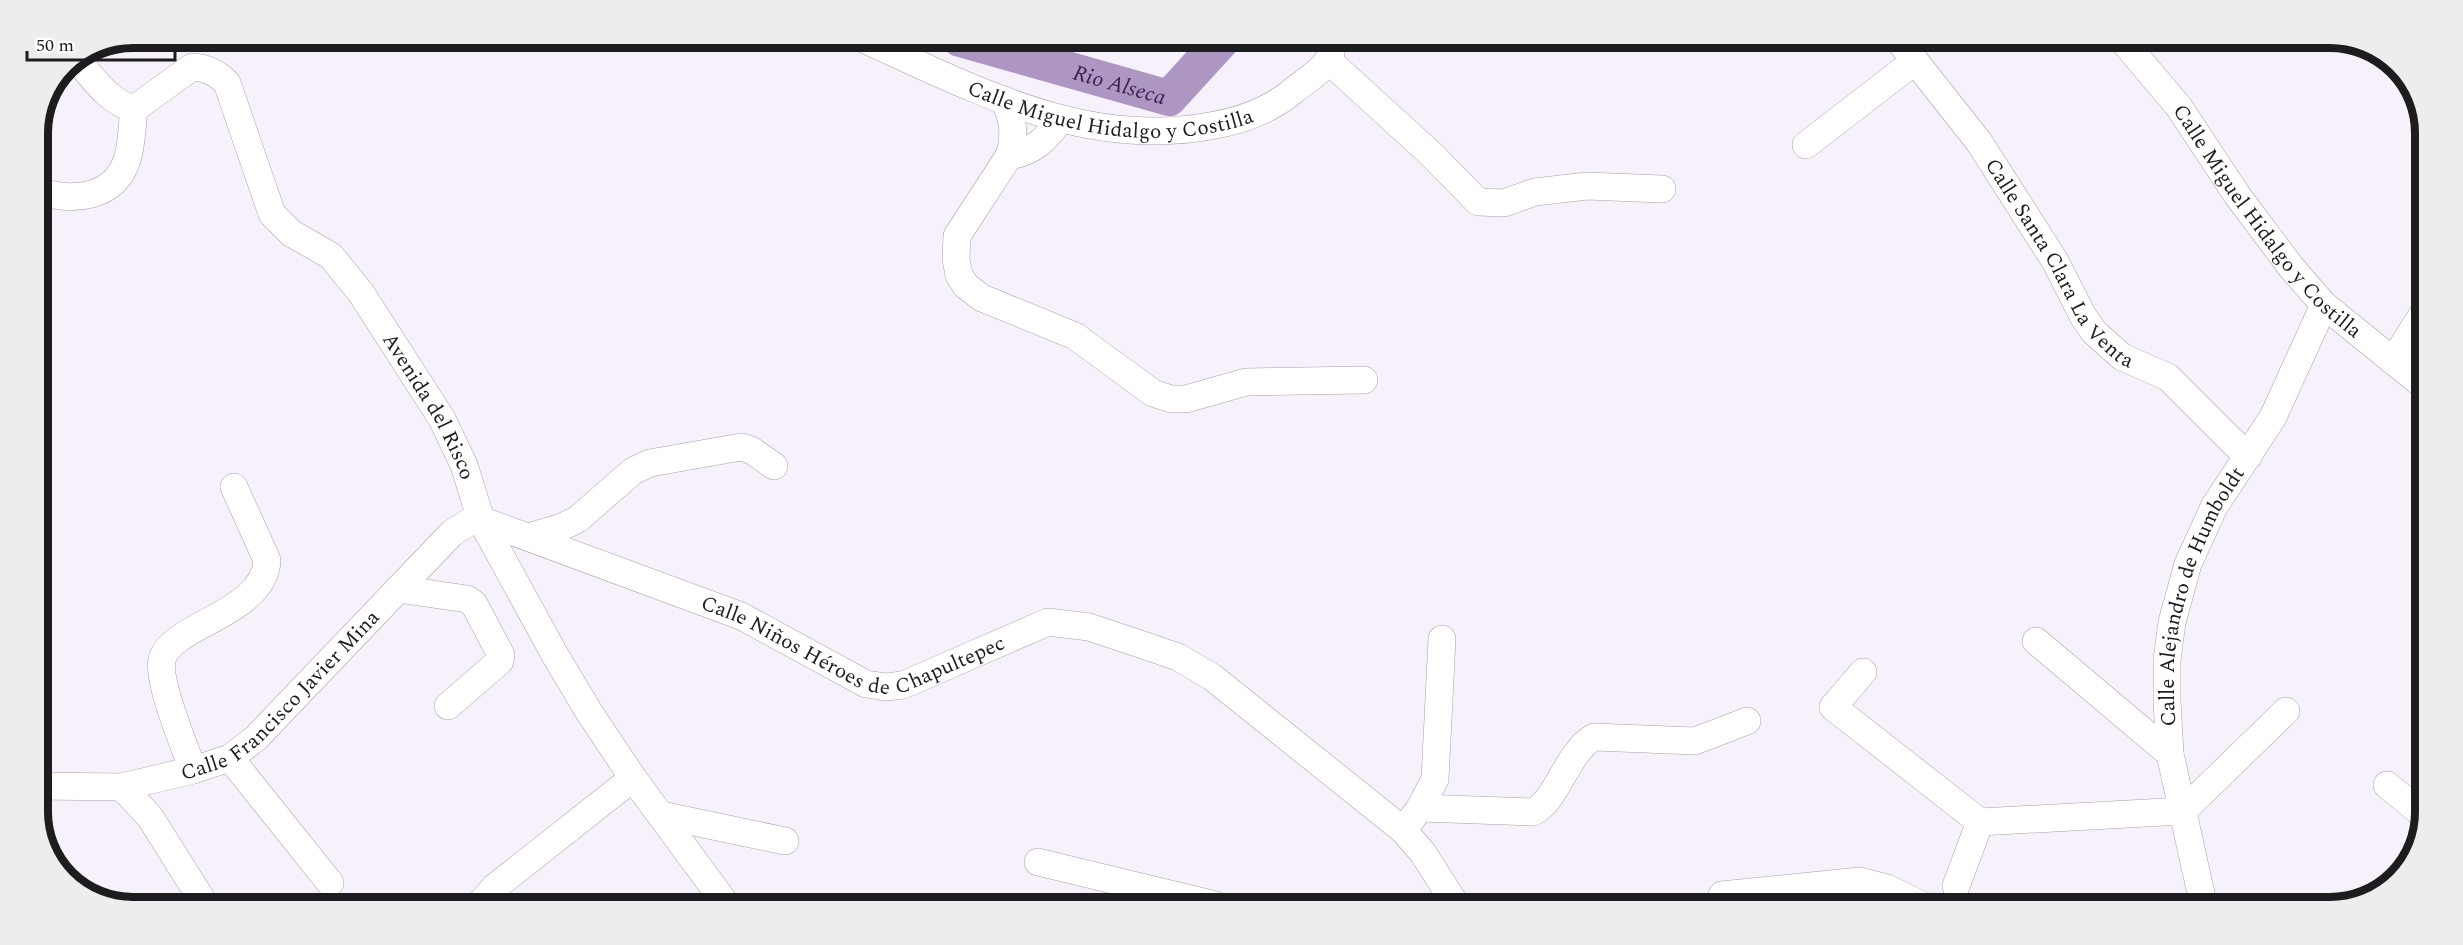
<svg xmlns="http://www.w3.org/2000/svg" width="2463" height="945" viewBox="0 0 2463 945" font-family="Spectral,serif">
<rect width="100%" height="100%" fill="#f6f1fb"/>
<g fill="none" stroke-linecap="round" stroke-linejoin="round">
<!-- river -->
<path stroke="#ad96c2" stroke-width="36" id="s1" d="M 960,39 L 1169,98 L 1222,40"/>
<defs>
<g id="minor">
<path id="s2" d="M 863,39 C 975,89 1084,149 1210,126 C 1240,121 1269,111 1293,91 C 1304,82 1319,73 1327,62 C 1331,57 1332,47 1333,40"/>
<path id="s3" d="M 1900,42 L 1979,142 L 2055,261 L 2083,316 L 2094,332 L 2122,357 L 2168,377 L 2248,457"/>
<path id="s4" d="M 2124,42 L 2179,107 L 2237,195 L 2291,267 L 2324,305 L 2423,385"/>
<path id="s5" d="M 77,60 C 94,79 109,102 134,109 L 192,67 C 207,68 216,72 227,83 L 272,214 L 291,233 L 331,256 L 361,293 L 442,419 L 464,465 L 481,520 L 555,655 L 589,712 L 633,778 L 726,904"/>
<path d="M 1329,61 L 1432,155 L 1478,202 L 1504,203 L 1535,192 L 1587,186 L 1662,189"/>
<path d="M 1004,100 C 1013,119 1016,135 1009,156 L 957,236 L 956,259 L 959,275 L 966,286 L 982,298 L 1075,336 L 1153,393 L 1171,399 L 1186,399 L 1246,382 L 1364,380"/>
<path d="M 1806,145 L 1915,61"/>
<path d="M 1009,156 C 1033,152 1046,140 1060,120"/>
<path d="M 38,191 C 72,202 114,199 127,160 C 132,145 132,125 134,109"/>
<path d="M 2393,361 L 2424,312"/>
<path d="M 529,537 L 562,527 L 578,519 L 633,471 L 650,463 L 741,447 L 751,450 L 774,466"/>
<path d="M 398,589 L 467,599 L 474,604 L 501,655 L 500,661 L 448,706"/>
<path d="M 2036,641 L 2170,754"/>
<path d="M 1863,672 L 1833,707 L 1980,822 L 2183,811 L 2286,711"/>
<path d="M 230,758 L 330,883"/>
<path d="M 193,770 C 185,747 157,682 162,660 C 169,625 265,614 267,560 L 234,487"/>
<path d="M 2387,785 L 2421,813"/>
<path id="s6" d="M 38,786 L 122,787 L 193,770 L 230,758 L 256,738 L 452,533 L 471,521 L 481,520 L 741,616 L 866,684 L 886,687 L 903,685 L 1048,622 L 1089,627 L 1140,644 L 1178,657 L 1212,677 L 1403,830 L 1423,853 L 1456,905"/>
<path d="M 122,787 L 150,817 L 204,903"/>
<path d="M 1420,808 L 1533,812 C 1558,800 1566,753 1594,737 L 1695,741 L 1747,721"/>
<path d="M 661,815 L 785,841"/>
<path d="M 1411,820 L 1420,808 L 1435,779 L 1442,639"/>
<path d="M 1038,862 L 1216,905"/>
<path d="M 1956,886 L 1980,822"/>
<path d="M 1722,895 L 1860,881 L 1887,888 L 1926,907"/>
<path d="M 481,903 L 495,887 L 633,778"/>
<path id="s7" d="M 2204,907 L 2170,754 L 2167,701 L 2167,660 L 2172,622 L 2188,564 L 2214,507 L 2273,417 L 2324,305"/>
</g>
</defs>
<!-- minor casing -->
<use href="#minor" stroke="#a6a2ab" stroke-width="28"/>
<!-- minor -->
<use href="#minor" stroke="#fff" stroke-width="27"/>
</g>
<g text-anchor="middle" stroke-width="5" stroke-linejoin="round" paint-order="stroke">
<!-- street labels -->
<g font-size="21" fill="#1d1c1f" stroke="#fff">
<text dy="7" stroke="none"><textPath href="#s2" startOffset="262">Calle Miguel Hidalgo y Costilla</textPath></text>
<text dy="7" stroke="none"><textPath href="#s4" startOffset="230">Calle Miguel Hidalgo y Costilla</textPath></text>
<text dy="7" stroke="none"><textPath href="#s3" startOffset="274">Calle Santa Clara La Venta</textPath></text>
<text dy="7" stroke="none"><textPath href="#s5" startOffset="579">Avenida del Risco</textPath></text>
<text dy="7" stroke="none"><textPath href="#s7" startOffset="321">Calle Alejandro de Humboldt</textPath></text>
<text dy="7" stroke="none"><textPath href="#s6" startOffset="946">Calle Niños Héroes de Chapultepec</textPath></text>
<text dy="7" stroke="none"><textPath href="#s6" startOffset="273">Calle Francisco Javier Mina</textPath></text>
</g>
<!-- water labels -->
<g font-size="22" font-style="italic" fill="#3c1d53" stroke="#fff">
<text dy="8" stroke="none"><textPath href="#s1" startOffset="166">Rio Alseca</textPath></text>
</g>
</g>
<!-- crop -->
<path d="M0 0H2463V945H0ZM133 48H2330A85 85 0 0 1 2415 133V812A85 85 0 0 1 2330 897H133A85 85 0 0 1 48 812V133A85 85 0 0 1 133 48Z" fill="#ededed" fill-rule="evenodd"/>
<path fill="none" stroke="#1d1c1f" stroke-width="8" d="M133 48H2330A85 85 0 0 1 2415 133V812A85 85 0 0 1 2330 897H133A85 85 0 0 1 48 812V133A85 85 0 0 1 133 48Z"/>
<!-- scale -->
<path d="M27 51v9h148v-9" fill="none" stroke="#1d1c1f" stroke-width="3"/>
<text x="36" y="51" font-size="18" fill="#1d1c1f" stroke="#ffffff" stroke-width="4.5" paint-order="stroke">50 m</text>
</svg>
